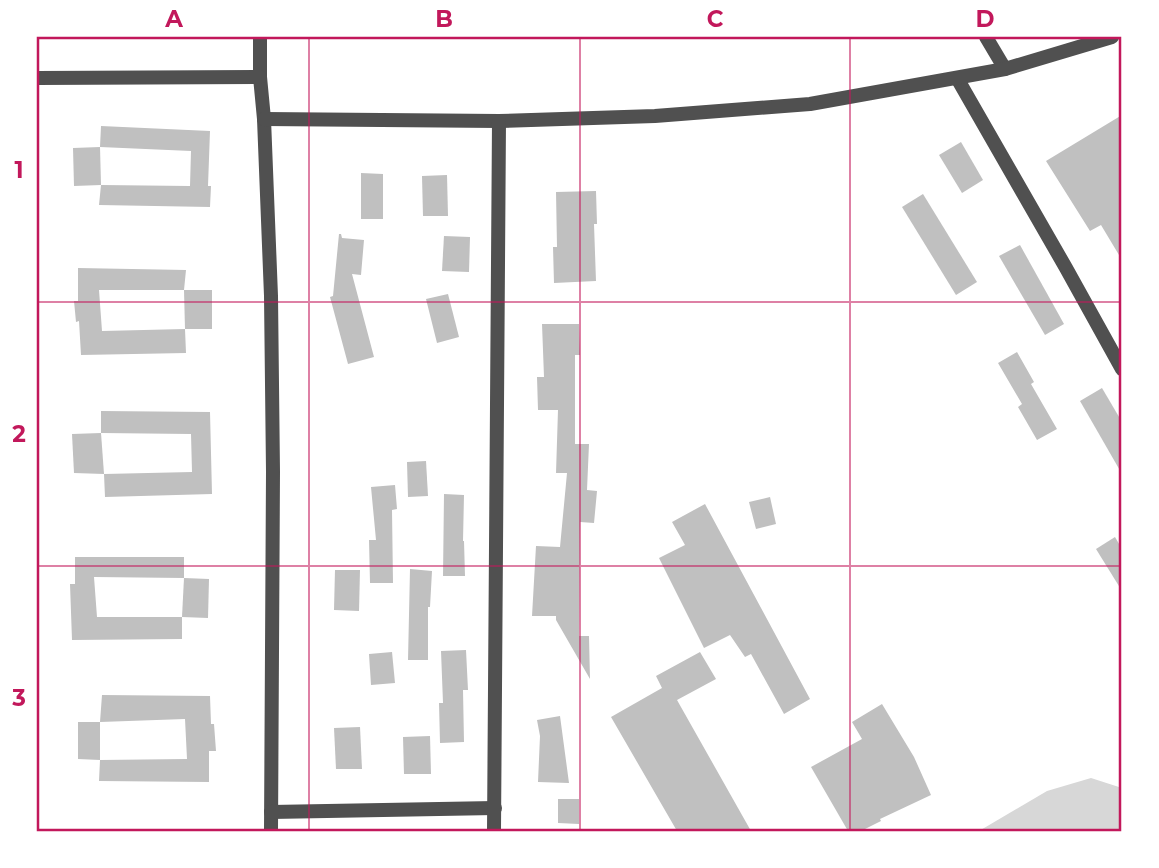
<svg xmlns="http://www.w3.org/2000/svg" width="1159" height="868" viewBox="0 0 1159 868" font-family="Montserrat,sans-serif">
<rect width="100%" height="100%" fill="#fff"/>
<!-- pitch -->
<path fill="#d7d7d7" d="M 1091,778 L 1122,788 L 1122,831 L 979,831 L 1047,791 Z"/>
<!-- building -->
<g fill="#c0c0c0">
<path d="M 1122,115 L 1122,260 L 1101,225 L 1090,231 L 1046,161 Z"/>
<path d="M 101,126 L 210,131 L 208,186 L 211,186 L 210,207 L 99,205 L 101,185 L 190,186 L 191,151 L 100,147 Z"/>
<path d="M 961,142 L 983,180 L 962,193 L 939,155 Z"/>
<path d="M 100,147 L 101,185 L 74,186 L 73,148 Z"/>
<path d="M 361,173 L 383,174 L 383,219 L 361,219 Z"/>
<path d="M 447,175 L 448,216 L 423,216 L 422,176 Z"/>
<path d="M 596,191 L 597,224 L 594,224 L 596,281 L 554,283 L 553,247 L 557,247 L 556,192 Z"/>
<path d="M 923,194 L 977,282 L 956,295 L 902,207 Z"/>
<path d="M 339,234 L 341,234 L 342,238 L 364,240 L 361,275 L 352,274 L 374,357 L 348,364 L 330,297 L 333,296 Z"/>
<path d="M 444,236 L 470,237 L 469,272 L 442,271 Z"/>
<path d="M 1020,245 L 1064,324 L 1045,335 L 999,256 Z"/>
<path d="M 78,268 L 186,270 L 184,290 L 99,290 L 102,331 L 185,329 L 186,353 L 81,355 L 79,321 L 76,322 L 74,301 L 78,301 Z"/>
<path d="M 184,290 L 212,290 L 212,329 L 185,329 Z"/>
<path d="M 448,294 L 459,337 L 437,343 L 426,299 Z"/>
<path d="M 542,324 L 579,324 L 580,355 L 575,355 L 575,444 L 589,444 L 587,490 L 597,491 L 594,523 L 580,522 L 579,636 L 589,636 L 590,679 L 556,620 L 556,616 L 532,616 L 536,546 L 560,547 L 567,473 L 556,473 L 558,410 L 538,410 L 537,377 L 544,377 Z"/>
<path d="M 1017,352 L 1034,382 L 1031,384 L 1057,429 L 1037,440 L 1018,407 L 1022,404 L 998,363 Z"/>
<path d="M 1102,388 L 1122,422 L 1122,474 L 1080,401 Z"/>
<path d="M 101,411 L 210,412 L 212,494 L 105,497 L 104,474 L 192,472 L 191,434 L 101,433 Z"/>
<path d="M 101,433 L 104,474 L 74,473 L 72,434 Z"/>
<path d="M 426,461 L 428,496 L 408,497 L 407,462 Z"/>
<path d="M 395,485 L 397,509 L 392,510 L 393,583 L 370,583 L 369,540 L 376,540 L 371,487 Z"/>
<path d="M 444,494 L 464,495 L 463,541 L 464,541 L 465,576 L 443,576 Z"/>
<path d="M 770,497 L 776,524 L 756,529 L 749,502 Z"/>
<path d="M 705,504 L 810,699 L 784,714 L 751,654 L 745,657 L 730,635 L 704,648 L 659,558 L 685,545 L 672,522 Z"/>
<path d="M 1115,537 L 1122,549 L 1122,591 L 1096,549 Z"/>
<path d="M 75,557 L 184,557 L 184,578 L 94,577 L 97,617 L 182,617 L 182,639 L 72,640 L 70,584 L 75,584 Z"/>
<path d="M 410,569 L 432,571 L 430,607 L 428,607 L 428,660 L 408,660 Z"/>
<path d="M 335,570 L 360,570 L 359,611 L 334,610 Z"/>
<path d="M 184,578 L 209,579 L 208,618 L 182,617 Z"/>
<path d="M 466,650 L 468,690 L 463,690 L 464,742 L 440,743 L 439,703 L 443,703 L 441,651 Z"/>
<path d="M 392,652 L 395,683 L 371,685 L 369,654 Z"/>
<path d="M 700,652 L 716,679 L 677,700 L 751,831 L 677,831 L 611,717 L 662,688 L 656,676 Z"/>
<path d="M 102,695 L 210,696 L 211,724 L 214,724 L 216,751 L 209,751 L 209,782 L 99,781 L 100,760 L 187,759 L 185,719 L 100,722 Z"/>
<path d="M 882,704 L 914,757 L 931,795 L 880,819 L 881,821 L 861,831 L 848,831 L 811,767 L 862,739 L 852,722 Z"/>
<path d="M 560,716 L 569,783 L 538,782 L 540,736 L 537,720 Z"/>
<path d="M 78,722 L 100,722 L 100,760 L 78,759 Z"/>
<path d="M 360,727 L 362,769 L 336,769 L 334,728 Z"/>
<path d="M 430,736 L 431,774 L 404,774 L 403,737 Z"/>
<path d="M 558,799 L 579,799 L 579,824 L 558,823 Z"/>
</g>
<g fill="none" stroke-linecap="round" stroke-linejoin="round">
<!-- street -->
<g stroke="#505050" stroke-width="14">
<path d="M 260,37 L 260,77 L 264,119 L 271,296 L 273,472 L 271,831"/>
<path d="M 986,37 L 1005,69"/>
<path d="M 37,78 L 260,77"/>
<path d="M 957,78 L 1066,268 L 1122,369"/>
<path d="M 264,119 L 499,121 L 655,116 L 810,104 L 1005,69 L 1112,37"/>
<path d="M 271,812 L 495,808"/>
<path d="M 494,831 L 499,121"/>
</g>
</g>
<!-- grid -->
<path fill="none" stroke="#c2185b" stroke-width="2" stroke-opacity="0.55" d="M 309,37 L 309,831M 580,37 L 580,831M 850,37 L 850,831M 37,302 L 1122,302M 37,566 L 1122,566"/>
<!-- border -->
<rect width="1159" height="868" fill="none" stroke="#ffffff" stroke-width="77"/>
<rect x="38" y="38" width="1082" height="792" fill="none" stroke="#c2185b" stroke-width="2.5"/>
<g font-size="23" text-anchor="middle" font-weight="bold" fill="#c2185b">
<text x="174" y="27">A</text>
<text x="444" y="27">B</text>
<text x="715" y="27">C</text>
<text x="985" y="27">D</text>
<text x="19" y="178">1</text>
<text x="19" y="442">2</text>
<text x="19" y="706">3</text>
</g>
</svg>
